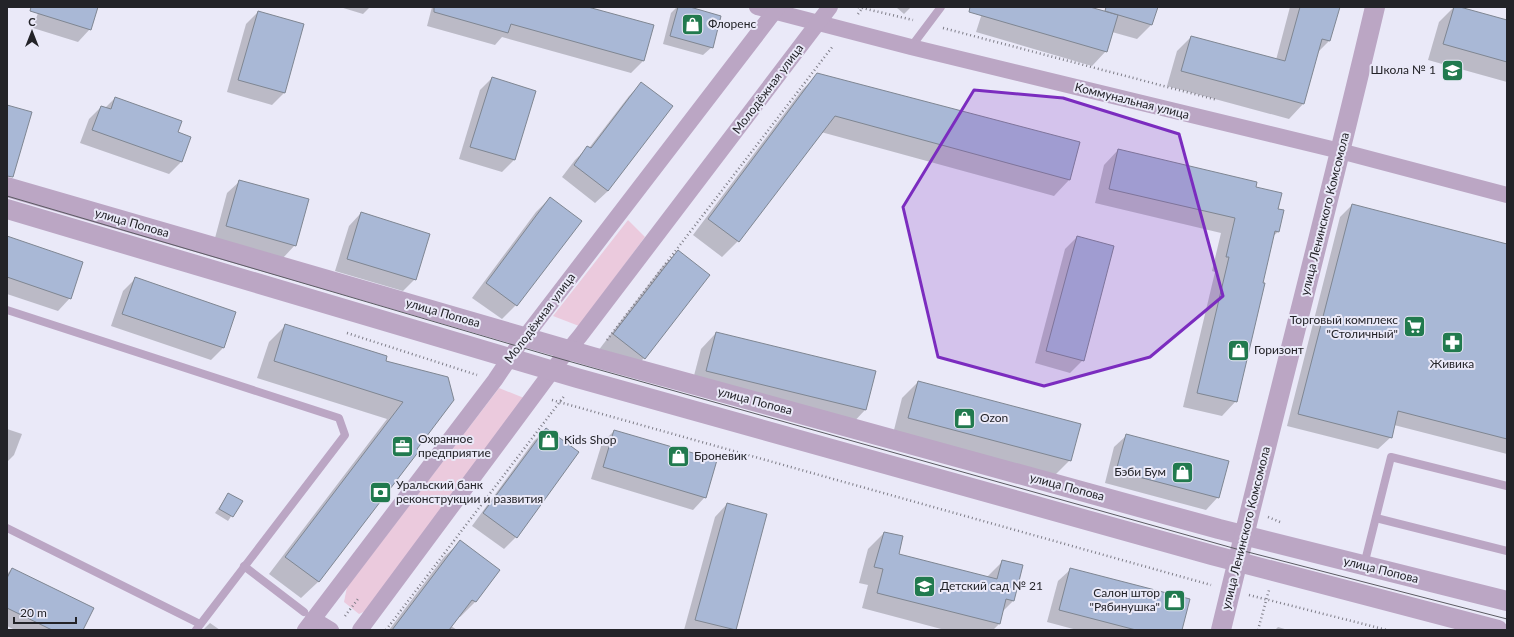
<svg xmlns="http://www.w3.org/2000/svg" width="1514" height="637" viewBox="0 0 1514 637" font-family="Lato,sans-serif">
<rect width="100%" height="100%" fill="#eae9f8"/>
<!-- green -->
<g fill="#ebcadd">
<path d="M 628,220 L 645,237 L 579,326 L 553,316 Z"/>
<path d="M 499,388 L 524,398 L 370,609 L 359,614 L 344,602 L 347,587 Z"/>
</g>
<!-- shadow -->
<g fill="#0003">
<path d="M 40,7 L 97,7 L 90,29 L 78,42 L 33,28 Z"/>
<path d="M 340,7 L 370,7 L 363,14 Z"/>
<path d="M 432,7 L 584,7 L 643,61 L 631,73 L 502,37 L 495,45 L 427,26 Z"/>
<path d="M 677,7 L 686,7 L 712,47 L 703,55 L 663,44 L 671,13 Z"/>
<path d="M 896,7 L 911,7 L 904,14 Z"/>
<path d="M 984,7 L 1086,7 L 1105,12 L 1106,7 L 1157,7 L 1151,25 L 1137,39 L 1112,32 L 1106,51 L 1092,66 L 976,32 Z"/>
<path d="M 1290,7 L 1339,7 L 1329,41 L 1317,53 L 1303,104 L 1289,119 L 1167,86 L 1177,51 L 1191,37 L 1276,60 Z"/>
<path d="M 1454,7 L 1507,21 L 1507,82 L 1428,60 L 1439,22 Z"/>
<path d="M 258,12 L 303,24 L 284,93 L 272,105 L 227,92 L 246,24 Z"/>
<path d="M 818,74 L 1069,180 L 1054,196 L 821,132 L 738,241 L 722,257 L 693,235 L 802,90 Z"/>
<path d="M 492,78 L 535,91 L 514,160 L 502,172 L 459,159 L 480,90 Z"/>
<path d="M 642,83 L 608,191 L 595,203 L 562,177 L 575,160 L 587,148 L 589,148 L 629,96 Z"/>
<path d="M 115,98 L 177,133 L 190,137 L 181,162 L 169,174 L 80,143 L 89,119 L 101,107 L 105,108 Z"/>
<path d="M 1118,150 L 1255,188 L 1277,210 L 1278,232 L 1272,237 L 1236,401 L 1222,416 L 1183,407 L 1215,272 L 1212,271 L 1221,233 L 1095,203 L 1104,165 Z"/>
<path d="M 240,181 L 295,245 L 283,258 L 215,238 L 227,193 Z"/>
<path d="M 550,198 L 580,221 L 516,305 L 502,319 L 472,298 L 536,212 Z"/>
<path d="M 1352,205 L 1507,245 L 1507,454 L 1394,425 L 1391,437 L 1378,449 L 1287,426 L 1340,217 Z"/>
<path d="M 361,213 L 415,279 L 403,291 L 335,271 L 349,226 Z"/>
<path d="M 1077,237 L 1083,360 L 1070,373 L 1035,363 L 1065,249 Z"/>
<path d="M 7,238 L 70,298 L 58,311 L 7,294 Z"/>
<path d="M 678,252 L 644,358 L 629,374 L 598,351 L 662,267 Z"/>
<path d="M 135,279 L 235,312 L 223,348 L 211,360 L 111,326 L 123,291 Z"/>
<path d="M 286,325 L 385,361 L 447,378 L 416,450 L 417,451 L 318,582 L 301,598 L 269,574 L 387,419 L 257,378 L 269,342 Z"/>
<path d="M 716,333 L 875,372 L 865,410 L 850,426 L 691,387 L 701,349 Z"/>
<path d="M 918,382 L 1070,460 L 1054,476 L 893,434 L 902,398 Z"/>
<path d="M 7,429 L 22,434 L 14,455 L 7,462 Z"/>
<path d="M 546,429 L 516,537 L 504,549 L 472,526 L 534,441 Z"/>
<path d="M 614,431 L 705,497 L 693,510 L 591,479 L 602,443 Z"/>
<path d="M 1127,435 L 1218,497 L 1206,510 L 1105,483 L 1114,447 Z"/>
<path d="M 229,494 L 241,501 L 228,521 L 215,513 Z"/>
<path d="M 727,504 L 765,515 L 735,630 L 684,630 L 715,517 Z"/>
<path d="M 884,533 L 897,555 L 987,577 L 1003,561 L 1013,601 L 1002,612 L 999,624 L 993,630 L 945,630 L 862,608 L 868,585 L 859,583 L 868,549 Z"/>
<path d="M 460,542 L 499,571 L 475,602 L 460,617 L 458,616 L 451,626 L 457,630 L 389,630 L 444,557 Z"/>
<path d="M 12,569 L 82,630 L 15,630 L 7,626 L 7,574 Z"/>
<path d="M 1071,569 L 1181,630 L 1077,630 L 1047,622 L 1058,581 Z"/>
<path d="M 210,623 L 220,630 L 203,630 Z"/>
<path d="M 1278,627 L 1288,630 L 1275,630 Z"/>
</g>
<!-- building -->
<g fill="#a9b8d6" stroke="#7f8692">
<path d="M 31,7 L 98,7 L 91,30 L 30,11 Z"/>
<path d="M 434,7 L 588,7 L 654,25 L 644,61 L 511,24 L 508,33 L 434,12 Z"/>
<path d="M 678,7 L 690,7 L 721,16 L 713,48 L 670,36 Z"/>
<path d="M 970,7 L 1090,7 L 1118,15 L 1107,52 L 969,12 Z"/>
<path d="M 1106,7 L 1158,7 L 1152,25 L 1105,11 Z"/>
<path d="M 1300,7 L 1340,7 L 1330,41 L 1322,39 L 1304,104 L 1181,71 L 1191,36 L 1285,61 Z"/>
<path d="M 1454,7 L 1460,7 L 1507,20 L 1507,62 L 1443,44 Z"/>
<path d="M 258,11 L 304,24 L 285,93 L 238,80 Z"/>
<path d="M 817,73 L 1080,142 L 1070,180 L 835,116 L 739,242 L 708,219 Z"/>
<path d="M 492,77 L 536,91 L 515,160 L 470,147 Z"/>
<path d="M 641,82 L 673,106 L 608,191 L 574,165 L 587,146 L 591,148 Z"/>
<path d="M 115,97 L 182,121 L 178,132 L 191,137 L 182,162 L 92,130 L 101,106 L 111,109 Z"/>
<path d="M 7,105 L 32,112 L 13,177 L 7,176 Z"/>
<path d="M 1118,149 L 1257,182 L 1256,187 L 1282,193 L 1278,209 L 1284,210 L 1279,232 L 1275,231 L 1263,283 L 1265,283 L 1237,402 L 1197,393 L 1229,257 L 1226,257 L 1235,218 L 1109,189 Z"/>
<path d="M 239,180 L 309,199 L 296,246 L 226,226 Z"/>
<path d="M 550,197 L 582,221 L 517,306 L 486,283 Z"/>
<path d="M 1352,204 L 1507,244 L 1507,439 L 1398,411 L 1392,438 L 1298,414 Z"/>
<path d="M 361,212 L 430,234 L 416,280 L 347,259 Z"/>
<path d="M 7,236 L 83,262 L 71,299 L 7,277 Z"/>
<path d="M 1077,236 L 1114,246 L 1084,361 L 1046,351 Z"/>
<path d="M 678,250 L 710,275 L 645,359 L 613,334 Z"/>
<path d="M 135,277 L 236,312 L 224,348 L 122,314 Z"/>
<path d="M 285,324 L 387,356 L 386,361 L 448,377 L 454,400 L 417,449 L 419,451 L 319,582 L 285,557 L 403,402 L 274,361 Z"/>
<path d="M 716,332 L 876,371 L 866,410 L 706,371 Z"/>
<path d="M 918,381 L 1081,424 L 1071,461 L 908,418 Z"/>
<path d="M 546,428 L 579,452 L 517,538 L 483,513 Z"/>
<path d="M 614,430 L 717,460 L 706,498 L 603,467 Z"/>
<path d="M 1126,434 L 1229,461 L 1219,498 L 1116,471 Z"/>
<path d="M 228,493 L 243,501 L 233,517 L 219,509 Z"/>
<path d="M 727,503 L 767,514 L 736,630 L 695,620 Z"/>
<path d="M 884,532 L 903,536 L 899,554 L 997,579 L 1002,560 L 1023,565 L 1014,601 L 1006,599 L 1000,624 L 877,593 L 883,569 L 874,567 Z"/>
<path d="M 460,540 L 500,570 L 476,602 L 472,600 L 449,630 L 392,630 Z"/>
<path d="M 12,568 L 94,608 L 83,630 L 52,630 L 7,608 L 7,578 Z"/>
<path d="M 1070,568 L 1190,599 L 1182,630 L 1136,630 L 1059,610 Z"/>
</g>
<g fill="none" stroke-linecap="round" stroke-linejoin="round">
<!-- path -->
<g stroke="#7e7d87" stroke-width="2.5" stroke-dasharray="1 3" stroke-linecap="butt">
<path d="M 858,7 L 913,20"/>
<path d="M 858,14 L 863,7"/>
<path d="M 943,28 L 1217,100"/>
<path d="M 347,333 L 477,375"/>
<path d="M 607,340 L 833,46"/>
<path d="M 552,400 L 1211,585"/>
<path d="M 1268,517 L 1280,522"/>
<path d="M 1249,595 L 1387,630"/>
<path d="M 345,616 L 358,599"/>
<path d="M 386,630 L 565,395"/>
<path d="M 1258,630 L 1269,590"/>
</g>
<!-- service -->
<g stroke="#bba6c4" stroke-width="8">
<path d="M 911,47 L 941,7"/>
<path d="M 7,310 L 339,418 L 345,435 L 196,630"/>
<path d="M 1376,518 L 1507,551"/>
<path d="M 7,528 L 200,624"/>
<path d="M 1364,565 L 1391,457 L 1507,486"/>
<path d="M 244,566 L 304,612"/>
</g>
<!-- minor -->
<g stroke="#bba6c4" stroke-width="16">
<path d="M 757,7 L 911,47 L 1340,151 L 1507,195"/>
<path d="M 313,619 L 331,630"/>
<path d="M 305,630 L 495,380 L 518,346 L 778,7"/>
<path d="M 360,630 L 561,359 L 580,336 L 830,7"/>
</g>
<!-- tertiary -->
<g stroke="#bba6c4" stroke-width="20">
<path d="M 7,187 L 593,357 L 1219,529 L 1507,601"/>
<path d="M 7,209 L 577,378 L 1212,555 L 1498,630"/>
<path d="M 1221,630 C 1271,422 1326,215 1375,7"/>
</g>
<!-- tram -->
<path stroke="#5b5b62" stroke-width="1" d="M 7,196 L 561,359 L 1240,550 L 1507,619"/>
</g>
<!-- marked area -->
<path fill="#7b2cbf" fill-opacity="0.2" stroke="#7b2cbf" stroke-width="3" stroke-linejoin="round" d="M 974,90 L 1063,98 L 1179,134 L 1223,296 L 1150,357 L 1044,386 L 938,357 L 903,207 Z"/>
<!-- icons -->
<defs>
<symbol id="shop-square" viewBox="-11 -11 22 22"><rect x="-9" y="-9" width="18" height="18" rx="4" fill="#217a4e" stroke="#eae9f8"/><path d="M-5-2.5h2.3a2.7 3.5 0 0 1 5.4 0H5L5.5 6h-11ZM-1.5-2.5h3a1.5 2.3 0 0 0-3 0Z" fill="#fff"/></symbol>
<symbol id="school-square" viewBox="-11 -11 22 22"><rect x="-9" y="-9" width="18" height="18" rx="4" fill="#217a4e" stroke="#eae9f8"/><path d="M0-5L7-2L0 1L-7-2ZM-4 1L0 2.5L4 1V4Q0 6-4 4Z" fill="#fff"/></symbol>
<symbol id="supermarket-square" viewBox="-11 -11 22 22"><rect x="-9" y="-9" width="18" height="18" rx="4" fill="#217a4e" stroke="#eae9f8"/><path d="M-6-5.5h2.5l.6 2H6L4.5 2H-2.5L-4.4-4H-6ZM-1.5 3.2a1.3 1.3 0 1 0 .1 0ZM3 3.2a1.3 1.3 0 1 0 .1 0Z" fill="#fff"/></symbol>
<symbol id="pharmacy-square" viewBox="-11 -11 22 22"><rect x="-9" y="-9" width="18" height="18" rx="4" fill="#217a4e" stroke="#eae9f8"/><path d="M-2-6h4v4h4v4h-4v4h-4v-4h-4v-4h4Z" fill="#fff"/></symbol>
<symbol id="office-square" viewBox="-11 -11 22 22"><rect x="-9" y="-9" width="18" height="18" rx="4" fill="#217a4e" stroke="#eae9f8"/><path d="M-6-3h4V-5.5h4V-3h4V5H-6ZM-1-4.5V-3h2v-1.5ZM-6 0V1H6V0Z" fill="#fff"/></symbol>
<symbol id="bank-square" viewBox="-11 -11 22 22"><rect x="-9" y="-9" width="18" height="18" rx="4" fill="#217a4e" stroke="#eae9f8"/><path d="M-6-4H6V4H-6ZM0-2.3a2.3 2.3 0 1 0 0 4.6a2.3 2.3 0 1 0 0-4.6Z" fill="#fff"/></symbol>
</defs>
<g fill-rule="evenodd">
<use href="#shop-square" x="680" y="12" width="25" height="25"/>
<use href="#school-square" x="1440" y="58" width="25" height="25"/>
<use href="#supermarket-square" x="1402" y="314" width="25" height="25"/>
<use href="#pharmacy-square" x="1440" y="330" width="25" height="25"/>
<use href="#shop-square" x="1226" y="338" width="25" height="25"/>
<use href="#shop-square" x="952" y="406" width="25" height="25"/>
<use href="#shop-square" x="536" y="428" width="25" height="25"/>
<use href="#office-square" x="390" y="434" width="25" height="25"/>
<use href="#shop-square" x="666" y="444" width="25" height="25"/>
<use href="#shop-square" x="1170" y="460" width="25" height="25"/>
<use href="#bank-square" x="368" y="480" width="25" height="25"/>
<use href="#school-square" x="912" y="574" width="25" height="25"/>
<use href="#shop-square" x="1162" y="588" width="25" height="25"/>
</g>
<g text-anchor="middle" stroke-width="4" stroke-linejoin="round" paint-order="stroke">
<!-- poi labels -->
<g font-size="12" fill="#232328" stroke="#eae9f8" text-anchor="start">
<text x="708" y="28">Флоренс</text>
<text x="1436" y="74" text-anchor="end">Школа № 1</text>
<text x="1398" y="324" text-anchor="end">Торговый комплекс<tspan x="1398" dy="14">"Столичный"</tspan></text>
<text x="1254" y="354">Горизонт</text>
<text x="1452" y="368" text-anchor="middle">Живика</text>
<text x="980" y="422">Ozon</text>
<text x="418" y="443">Охранное<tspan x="418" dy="14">предприятие</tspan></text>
<text x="564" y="444">Kids Shop</text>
<text x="694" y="460">Броневик</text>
<text x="1166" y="476" text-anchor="end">Бэби Бум</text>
<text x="396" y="489">Уральский банк<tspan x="396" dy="14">реконструкции и развития</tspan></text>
<text x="940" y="590">Детский сад № 21</text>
<text x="1160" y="597" text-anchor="end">Салон штор<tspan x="1160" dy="14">"Рябинушка"</tspan></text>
</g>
<!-- street labels -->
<g font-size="12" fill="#232328" stroke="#eae9f8">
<text transform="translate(768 89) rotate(-53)" y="4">Молодёжная улица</text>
<text transform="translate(1132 101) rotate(14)" y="4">Коммунальная улица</text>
<text transform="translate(1325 214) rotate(-76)" y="4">улица Ленинского Комсомола</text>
<text transform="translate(132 223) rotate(16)" y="4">улица Попова</text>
<text transform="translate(443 313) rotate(16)" y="4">улица Попова</text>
<text transform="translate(540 318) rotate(-53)" y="4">Молодёжная улица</text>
<text transform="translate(755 401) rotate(15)" y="4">улица Попова</text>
<text transform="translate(1067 487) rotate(15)" y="4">улица Попова</text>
<text transform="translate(1246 528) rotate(-76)" y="4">улица Ленинского Комсомола</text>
<text transform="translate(1381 570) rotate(14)" y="4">улица Попова</text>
</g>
</g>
<!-- border -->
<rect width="1514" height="637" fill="none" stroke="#232328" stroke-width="16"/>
<!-- north arrow -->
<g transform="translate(32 32)" stroke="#eae9f8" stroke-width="3" paint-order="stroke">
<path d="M0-3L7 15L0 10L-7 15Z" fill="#232328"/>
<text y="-6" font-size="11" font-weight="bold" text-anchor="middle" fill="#232328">С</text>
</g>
<!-- scale -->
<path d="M14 617v6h62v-6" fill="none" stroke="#232328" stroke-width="2"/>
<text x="20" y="617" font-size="12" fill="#232328" stroke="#eae9f8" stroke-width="3" paint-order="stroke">20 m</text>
</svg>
